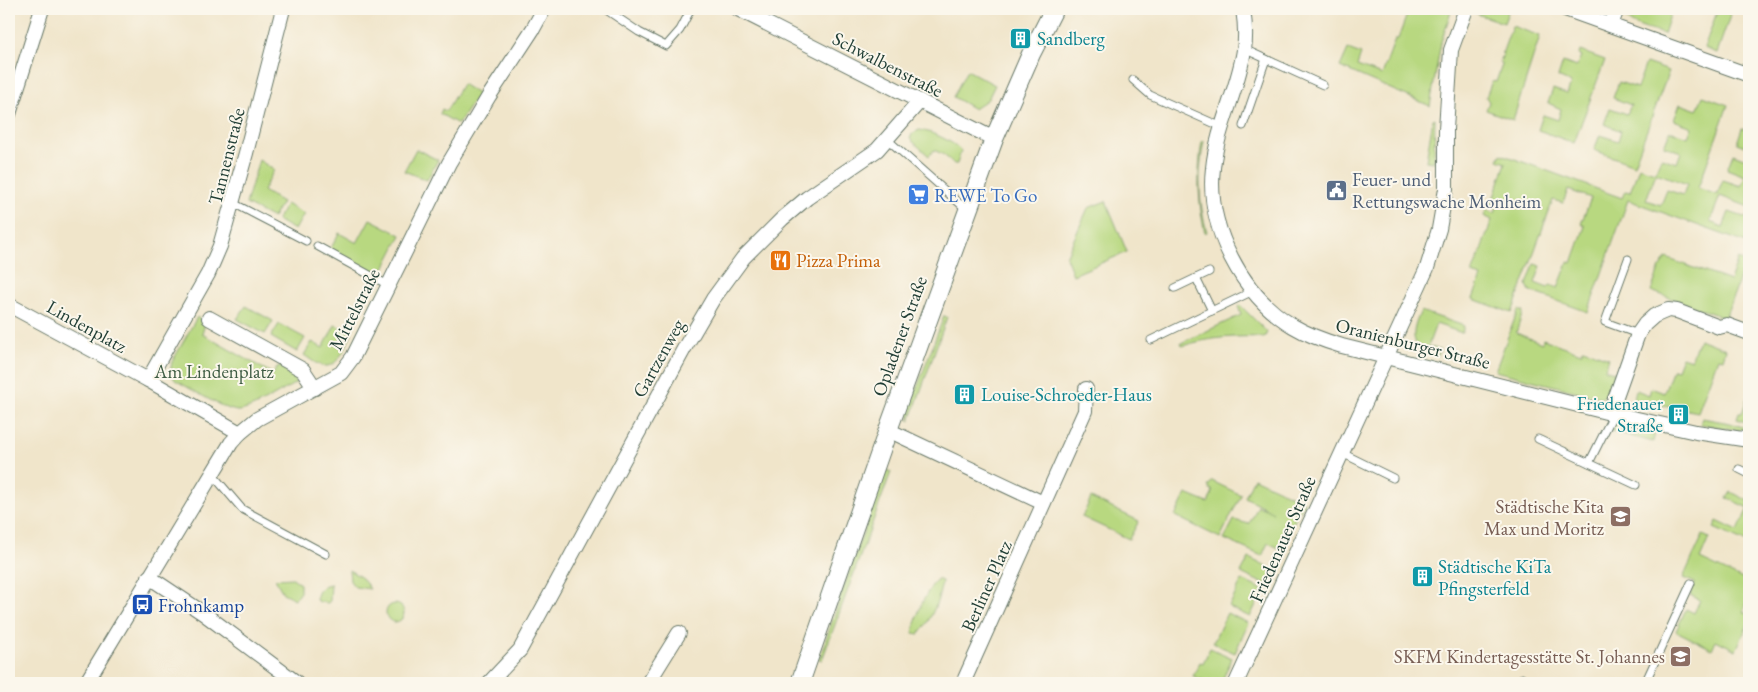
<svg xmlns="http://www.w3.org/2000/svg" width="1758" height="692" viewBox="0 0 1758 692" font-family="'EB Garamond',serif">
<rect width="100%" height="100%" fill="#fbf7ec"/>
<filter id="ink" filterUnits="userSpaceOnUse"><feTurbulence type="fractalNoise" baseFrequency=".02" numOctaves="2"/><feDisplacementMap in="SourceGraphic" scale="10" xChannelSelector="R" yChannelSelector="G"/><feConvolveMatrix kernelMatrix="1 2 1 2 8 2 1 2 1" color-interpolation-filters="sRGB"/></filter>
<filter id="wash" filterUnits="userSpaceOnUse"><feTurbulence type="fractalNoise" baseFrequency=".0096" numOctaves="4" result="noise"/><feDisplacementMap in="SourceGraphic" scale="20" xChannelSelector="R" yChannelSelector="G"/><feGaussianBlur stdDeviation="1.12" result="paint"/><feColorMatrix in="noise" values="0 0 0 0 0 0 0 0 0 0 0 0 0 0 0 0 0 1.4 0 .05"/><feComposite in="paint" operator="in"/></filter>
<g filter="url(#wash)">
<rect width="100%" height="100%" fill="#f0e5ca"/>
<!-- green -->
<g fill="#b8d880" stroke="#6c8a5a" fill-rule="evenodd">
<path d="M 1409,9 L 1452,9 L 1441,42 L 1430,106 L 1340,67 L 1348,49 L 1361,54 L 1357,66 L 1382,75 L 1395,39 L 1398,39 Z"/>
<path d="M 1480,9 L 1509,9 L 1504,23 L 1477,14 Z"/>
<path d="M 1623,9 L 1634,9 L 1642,12 L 1643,9 L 1672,9 L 1664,34 C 1652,30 1620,25 1623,9 Z"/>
<path d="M 1718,9 L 1731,13 L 1717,53 L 1704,48 Z"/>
<path d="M 1512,26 L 1540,36 L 1513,120 L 1486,110 L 1489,102 L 1486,97 L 1492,81 L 1496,82 L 1502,65 L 1500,62 L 1503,54 L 1502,54 Z"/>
<path d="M 1580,51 L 1605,60 L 1574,143 L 1538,130 L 1543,115 L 1558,120 L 1561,109 L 1548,103 L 1553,89 L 1567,94 L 1571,83 L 1558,77 L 1563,62 L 1576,67 L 1581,56 L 1579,55 Z"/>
<path d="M 1646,63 L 1669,71 L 1634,165 L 1594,150 L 1600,135 L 1618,141 L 1621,131 L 1604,124 L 1610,108 L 1627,114 L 1631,105 L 1613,98 L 1619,82 L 1637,88 Z"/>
<path d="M 967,70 L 995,85 L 988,99 L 974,109 L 953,97 Z"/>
<path d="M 462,84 L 478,94 L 458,124 L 440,114 L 442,109 L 446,111 Z"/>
<path d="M 1703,96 L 1728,105 L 1698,188 L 1717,195 L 1723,180 L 1741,186 L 1745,176 L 1727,169 L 1733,154 L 1749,160 L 1749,207 L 1720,196 L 1710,222 L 1723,227 L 1729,212 L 1747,218 L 1749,213 L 1749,244 L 1628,200 L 1588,312 L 1530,291 L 1527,285 L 1534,264 L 1541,266 L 1535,283 L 1548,288 L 1550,285 L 1558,288 L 1568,262 L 1572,263 L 1585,226 L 1581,224 L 1591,198 L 1568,190 L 1563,203 L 1553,200 L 1512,313 L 1473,299 L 1481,277 L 1472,274 L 1492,220 L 1484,216 L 1486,210 L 1495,213 L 1497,207 L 1491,205 L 1506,163 L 1498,160 L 1501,154 L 1622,198 L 1625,191 L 1630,192 L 1639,167 L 1655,172 L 1661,158 L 1677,163 L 1681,152 L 1664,146 L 1670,131 L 1688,137 L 1692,127 L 1674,120 L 1680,104 L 1697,110 ZM 1656,173 L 1687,184 L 1683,195 L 1667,190 L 1661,205 L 1646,200 Z"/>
<path d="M 1435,118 L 1434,162 L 1426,161 L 1433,119 Z"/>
<path d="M 1742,128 L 1749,130 L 1749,148 L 1737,143 Z"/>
<path d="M 919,130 C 930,131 955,142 961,151 L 957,164 L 954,164 L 944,155 L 934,150 L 929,156 L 910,139 L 912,134 Z"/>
<path d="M 1202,141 L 1204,141 C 1198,171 1198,202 1207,232 L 1205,233 C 1198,202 1197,173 1202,141 Z"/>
<path d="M 416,149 L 438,160 L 427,180 L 404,171 Z"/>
<path d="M 259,160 L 274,170 L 263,191 L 282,202 L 273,218 L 246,204 Z"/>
<path d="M 1106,201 L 1127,252 L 1073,275 L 1066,257 L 1088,208 Z"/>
<path d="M 286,204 L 304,214 L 295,230 L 277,220 Z"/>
<path d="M 370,219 L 401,235 L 380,276 L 330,250 L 339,233 L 357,243 Z"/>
<path d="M 1666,258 L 1730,281 L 1738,259 L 1746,262 L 1725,318 L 1651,291 L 1660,267 Z"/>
<path d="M 1240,305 L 1267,332 L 1265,337 C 1234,336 1212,337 1182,346 L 1181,343 L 1241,315 L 1238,306 Z"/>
<path d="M 246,306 L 273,321 L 265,334 L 237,319 Z"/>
<path d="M 1518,310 L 1523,312 L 1516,333 L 1542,343 L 1543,339 L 1581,353 L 1583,349 L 1609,358 L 1605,369 L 1615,373 L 1609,391 L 1602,398 L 1495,371 Z"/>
<path d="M 1421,311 L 1464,326 L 1462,333 L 1436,324 L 1428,346 L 1440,350 L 1438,356 C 1409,349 1410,334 1421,311 Z"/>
<path d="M 944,316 L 947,317 L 910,421 L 909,409 Z"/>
<path d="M 197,317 L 205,324 L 202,334 L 273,374 L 277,367 L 283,365 C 291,369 294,374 296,383 C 283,390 252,410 239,411 C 227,412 188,387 175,380 L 170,372 L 172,362 Z"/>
<path d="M 279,324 L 305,338 L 297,352 L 271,337 Z"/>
<path d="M 335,325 L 352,333 C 347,344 339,367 325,366 C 318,366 310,359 304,355 L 312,342 L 323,348 Z"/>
<path d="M 1699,339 L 1726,349 L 1723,359 L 1718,358 L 1698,412 L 1662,405 L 1633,403 L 1636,390 L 1649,395 L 1651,388 L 1664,393 L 1673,369 L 1677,370 L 1682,357 L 1691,360 Z"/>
<path d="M 1749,392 L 1749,423 L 1737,419 L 1739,413 L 1742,413 Z"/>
<path d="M 1702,418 L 1730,423 L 1749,429 L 1749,432 L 1700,424 Z"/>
<path d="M 1617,423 L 1655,432 L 1653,442 L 1611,431 Z"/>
<path d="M 887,470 L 891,472 L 822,660 L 819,659 L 859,544 Z"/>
<path d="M 1254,478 L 1305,502 L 1279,548 L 1268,543 L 1262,556 L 1224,539 L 1234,520 L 1249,524 L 1258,506 L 1273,512 L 1245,497 Z"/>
<path d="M 1212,481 L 1241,495 L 1220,538 L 1175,516 L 1186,494 L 1208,503 L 1213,491 L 1208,487 Z"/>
<path d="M 1731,492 L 1749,501 L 1749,544 L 1714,528 L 1717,521 L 1738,531 L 1748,508 L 1727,498 Z"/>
<path d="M 1091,498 L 1139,521 L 1129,539 L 1082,517 Z"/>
<path d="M 1703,535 L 1709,538 L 1700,559 L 1749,582 L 1748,586 L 1749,587 L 1749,598 L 1743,612 L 1749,615 L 1749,622 L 1736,650 L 1716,640 L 1712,649 L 1676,631 L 1686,609 L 1694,613 L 1700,600 L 1690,595 L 1695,583 L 1683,578 Z"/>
<path d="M 1249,558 L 1273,570 L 1266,585 L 1241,573 Z"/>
<path d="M 349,570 L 362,578 L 370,589 L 355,587 L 350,581 Z"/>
<path d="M 293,578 L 300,584 L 300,592 L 295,599 L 283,593 L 275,579 Z"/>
<path d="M 937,579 L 942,581 C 939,601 932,618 919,634 L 913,633 C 917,612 924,595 937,579 Z"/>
<path d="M 1242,580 L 1263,590 L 1250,617 L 1229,607 Z"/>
<path d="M 331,584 L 330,601 L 328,603 L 320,602 L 316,600 C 318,590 321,585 331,584 Z"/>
<circle cx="395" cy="613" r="9"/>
<path d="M 1227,613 L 1248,623 L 1235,653 L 1213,643 Z"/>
<path d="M 1210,648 L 1232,658 L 1221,683 L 1210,683 L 1193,676 L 1200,662 L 1203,663 Z"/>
</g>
</g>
<g filter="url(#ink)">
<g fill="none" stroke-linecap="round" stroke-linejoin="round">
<defs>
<g id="service">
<path d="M 605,9 L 639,32 L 666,46 L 680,30 L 691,9"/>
<path d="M 1244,49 L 1323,85"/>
<path d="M 1133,80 L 1150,95 L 1222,127"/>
<path d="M 1243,126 L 1266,59"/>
<path d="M 887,139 L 967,210"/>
<path d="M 233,203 L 306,241"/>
<path d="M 317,246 L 388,285"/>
<path d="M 1628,259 L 1605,322 L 1638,334"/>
<path d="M 1196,278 L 1209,272"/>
<path d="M 1175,288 L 1196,278 L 1212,311"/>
<path d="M 1151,340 L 1253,291"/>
<path d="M 1538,439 L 1589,463 L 1614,413"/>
<path d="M 1342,453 L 1393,478"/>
<path d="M 1589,463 L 1636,485"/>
<path d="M 1739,469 L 1749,474"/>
<path d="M 212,474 L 242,509 L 326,554"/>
<path d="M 1519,683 L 1522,678"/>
<path d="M 1645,683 L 1691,583"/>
</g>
<g id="minor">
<path d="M 738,9 L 994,139"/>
<path d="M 1243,9 C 1245,22 1246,37 1244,50 C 1238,90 1217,127 1213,168 C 1206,226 1242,296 1293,326 C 1308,335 1325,341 1342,346 L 1610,413 L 1696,432 L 1749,440"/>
<path d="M 1565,9 L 1749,75"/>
<path d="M 1611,25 L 1617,9"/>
<path d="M 9,114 L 42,9"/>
<path d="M 9,305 L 148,380 L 240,433"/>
<path d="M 209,318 L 303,370 L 315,388"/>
<path d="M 148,380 L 208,274 L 220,246 L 246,153 L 283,9"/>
<path d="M 1610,413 L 1638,334 L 1645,324 L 1654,316 L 1668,310 L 1677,311 L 1719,327 L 1727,325 L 1749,333"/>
<path d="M 888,430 L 1043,503"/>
<path d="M 149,577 L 203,613 L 297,683"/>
<path d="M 86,683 L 231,443 L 240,433 L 257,419 L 341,373 L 353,357 L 449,163 L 489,96 L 533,29 L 544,9"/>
<path d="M 489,683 L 520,650 L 685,347 L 713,299 L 743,258 L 782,219 L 807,198 L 877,150 L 920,101"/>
<path d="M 648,683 L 679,633"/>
<path d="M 963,683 L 1085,411 L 1086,389"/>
<path d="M 1236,683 L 1427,268 L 1439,229 L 1446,189 L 1446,129 L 1451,50 L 1466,9"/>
</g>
<path id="tertiary" d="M 800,683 L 888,430 L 994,139 L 1031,54 L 1054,9"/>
</defs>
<!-- service casing -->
<use href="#service" stroke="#687868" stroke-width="9"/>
<!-- minor casing -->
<use href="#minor" stroke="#687868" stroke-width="16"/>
<!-- tertiary casing -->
<use href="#tertiary" stroke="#687868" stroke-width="20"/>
<!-- service -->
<use href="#service" stroke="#fff" stroke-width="7"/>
<!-- minor -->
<use href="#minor" stroke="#fff" stroke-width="14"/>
<!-- tertiary -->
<use href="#tertiary" stroke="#fff" stroke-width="18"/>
</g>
</g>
<!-- icons -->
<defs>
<symbol id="building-square" viewBox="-11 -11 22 22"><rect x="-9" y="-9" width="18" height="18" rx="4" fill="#0f9aa8" stroke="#fbf7ec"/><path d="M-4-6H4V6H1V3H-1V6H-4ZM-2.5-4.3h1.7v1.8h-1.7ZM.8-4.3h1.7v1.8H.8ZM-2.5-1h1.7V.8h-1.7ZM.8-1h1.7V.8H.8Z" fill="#fff"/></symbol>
<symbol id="civic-square" viewBox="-11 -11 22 22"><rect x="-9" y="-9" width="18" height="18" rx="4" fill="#5c6f8a" stroke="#fbf7ec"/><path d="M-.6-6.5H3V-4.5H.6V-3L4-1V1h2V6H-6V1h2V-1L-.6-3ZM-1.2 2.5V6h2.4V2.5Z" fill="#fff"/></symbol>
<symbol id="supermarket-square" viewBox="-11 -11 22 22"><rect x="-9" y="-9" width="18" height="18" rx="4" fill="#3f7fe0" stroke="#fbf7ec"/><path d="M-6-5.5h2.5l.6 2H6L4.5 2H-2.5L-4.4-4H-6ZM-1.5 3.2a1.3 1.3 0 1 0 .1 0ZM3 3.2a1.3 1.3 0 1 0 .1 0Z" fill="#fff"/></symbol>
<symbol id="restaurant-square" viewBox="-11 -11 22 22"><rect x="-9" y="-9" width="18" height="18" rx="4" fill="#e8710a" stroke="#fbf7ec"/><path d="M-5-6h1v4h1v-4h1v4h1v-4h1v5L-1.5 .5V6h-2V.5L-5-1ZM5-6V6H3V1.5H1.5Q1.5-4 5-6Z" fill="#fff"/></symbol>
<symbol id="school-square" viewBox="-11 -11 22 22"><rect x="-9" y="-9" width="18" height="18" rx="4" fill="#8d6e63" stroke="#fbf7ec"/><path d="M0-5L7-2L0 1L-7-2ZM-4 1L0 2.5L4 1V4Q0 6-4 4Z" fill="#fff"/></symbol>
<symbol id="bus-square" viewBox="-11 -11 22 22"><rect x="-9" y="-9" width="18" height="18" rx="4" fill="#1a4fb4" stroke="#fbf7ec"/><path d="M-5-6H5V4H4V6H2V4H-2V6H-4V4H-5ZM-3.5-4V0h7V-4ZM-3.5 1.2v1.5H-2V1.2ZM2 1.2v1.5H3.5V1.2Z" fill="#fff"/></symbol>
</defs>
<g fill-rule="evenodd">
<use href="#building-square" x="1008" y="26" width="25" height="25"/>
<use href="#civic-square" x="1324" y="178" width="25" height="25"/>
<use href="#supermarket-square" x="906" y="182" width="25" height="25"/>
<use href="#restaurant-square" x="768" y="248" width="25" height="25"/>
<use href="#building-square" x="952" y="382" width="25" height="25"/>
<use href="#building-square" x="1666" y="402" width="25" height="25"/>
<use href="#school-square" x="1608" y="504" width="25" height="25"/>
<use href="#building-square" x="1410" y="564" width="25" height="25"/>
<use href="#bus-square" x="130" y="592" width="25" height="25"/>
<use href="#school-square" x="1668" y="644" width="25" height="25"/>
</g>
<g text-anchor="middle" stroke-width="4" stroke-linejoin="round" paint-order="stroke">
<!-- culture labels -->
<g font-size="19" fill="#0d838f" stroke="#fbf7ec" text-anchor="start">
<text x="1037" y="45">Sandberg</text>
<text x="981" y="401">Louise-Schroeder-Haus</text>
<text x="1663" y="410" text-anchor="end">Friedenauer<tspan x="1663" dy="22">Straße</tspan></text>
<text x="1438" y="573">Städtische KiTa<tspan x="1438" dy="22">Pfingsterfeld</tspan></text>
</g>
<!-- street labels -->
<g font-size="19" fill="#1f3d34" stroke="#fbf7ec">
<text transform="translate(888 64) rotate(27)" y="7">Schwalbenstraße</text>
<text transform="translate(226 156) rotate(-76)" y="7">Tannenstraße</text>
<text transform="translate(354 309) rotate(-63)" y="7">Mittelstraße</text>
<text transform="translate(87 326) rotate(29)" y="7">Lindenplatz</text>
<text transform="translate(899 336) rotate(-70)" y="7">Opladener Straße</text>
<text transform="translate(1413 343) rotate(14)" y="7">Oranienburger Straße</text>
<text transform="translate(658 358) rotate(-61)" y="7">Gartzenweg</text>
<text transform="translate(1282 539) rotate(-66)" y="7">Friedenauer Straße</text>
<text transform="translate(986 586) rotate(-66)" y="7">Berliner Platz</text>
</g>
<!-- service labels -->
<g font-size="19" fill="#4e5e75" stroke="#fbf7ec" text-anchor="start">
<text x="1352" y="186">Feuer- und<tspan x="1352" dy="22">Rettungswache Monheim</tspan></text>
</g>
<!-- shop labels -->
<g font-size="19" fill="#366cbe" stroke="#fbf7ec" text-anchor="start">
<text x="934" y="202">REWE To Go</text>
</g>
<!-- food labels -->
<g font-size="19" fill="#c56008" stroke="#fbf7ec" text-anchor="start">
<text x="796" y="267">Pizza Prima</text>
</g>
<!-- park labels -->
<g font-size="19" fill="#3e5c43" stroke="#fbf7ec">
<text x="214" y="378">Am Lindenplatz</text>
</g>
<!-- education labels -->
<g font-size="19" fill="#785e54" stroke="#fbf7ec" text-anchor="end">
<text x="1604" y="513">Städtische Kita<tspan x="1604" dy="22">Max und Moritz</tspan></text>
<text x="1665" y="663">SKFM Kindertagesstätte St. Johannes</text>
</g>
<!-- transit labels -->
<g font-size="19" fill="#164399" stroke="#fbf7ec" text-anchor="start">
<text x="158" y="612">Frohnkamp</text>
</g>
</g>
<!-- margin -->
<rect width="1758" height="692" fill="none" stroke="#fbf7ec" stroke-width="30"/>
</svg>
